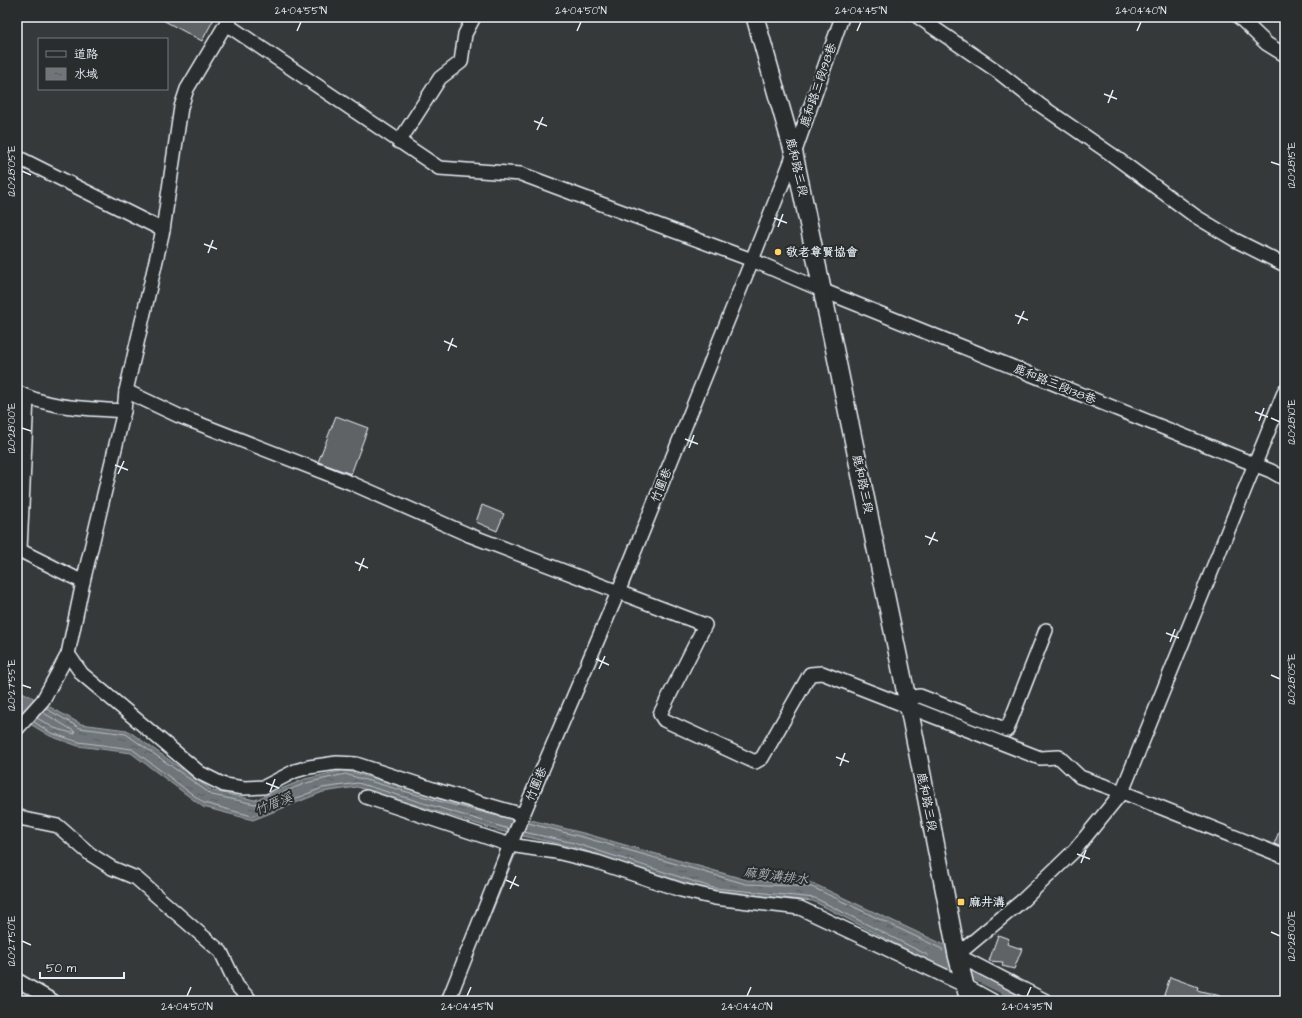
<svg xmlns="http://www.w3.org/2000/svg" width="1302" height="1018" viewBox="0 0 1302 1018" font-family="'Architects Daughter','LXGW WenKai TC',sans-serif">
<defs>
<pattern id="water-ripples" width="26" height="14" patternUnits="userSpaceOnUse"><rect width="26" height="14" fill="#707579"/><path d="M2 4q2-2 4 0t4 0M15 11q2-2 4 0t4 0" fill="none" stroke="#5b5e62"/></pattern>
</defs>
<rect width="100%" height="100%" fill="#35393a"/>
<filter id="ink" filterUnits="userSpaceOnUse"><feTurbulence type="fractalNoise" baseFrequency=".025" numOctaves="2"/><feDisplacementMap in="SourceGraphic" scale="8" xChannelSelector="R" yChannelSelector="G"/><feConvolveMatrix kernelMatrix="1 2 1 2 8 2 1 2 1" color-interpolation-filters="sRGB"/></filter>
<g filter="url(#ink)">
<!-- water -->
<path fill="url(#water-ripples)" stroke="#a0a7ac" d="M 17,689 L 81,724 L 127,730 L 213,791 L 255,800 L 305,779 L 344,770 L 443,798 L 587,834 L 747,880 L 812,883 L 947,946 L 948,971 L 813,901 L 713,892 L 573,847 L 500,831 L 357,787 L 323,792 L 253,820 L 203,807 L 131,753 L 78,746 L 50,736 L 17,716 Z"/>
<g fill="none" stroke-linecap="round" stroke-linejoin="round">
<!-- shore -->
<g stroke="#b8bfc5" stroke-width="1">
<path d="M 45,708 L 80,728 L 126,734 L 212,795 L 255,804 L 306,783 L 345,774 L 442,802 L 502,817"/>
<path d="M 37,718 L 54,728 L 75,734 L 74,731 L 42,712"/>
<path d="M 34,722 L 51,733 L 79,742 L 132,749 L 204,803 L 252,816 L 322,788 L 358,783 L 509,829"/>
<path d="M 524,832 L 574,843 L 714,888 L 815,898 L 941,962 L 944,961 L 942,949 L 812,887 L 746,884 L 586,838 L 528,823"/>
</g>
<!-- stream -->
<path stroke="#a0a7ac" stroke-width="3.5" d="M 487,921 L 516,849"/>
<!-- canal -->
<path stroke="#707579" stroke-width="12" d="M 934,954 L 1030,1001"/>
</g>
<!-- building -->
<g fill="#5f6365" stroke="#e8f1f8">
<path d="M 157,17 L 215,17 L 202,41 Z"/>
<path d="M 336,416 L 368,428 L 351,474 L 318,462 Z"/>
<path d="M 482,505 L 504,514 L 497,531 L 476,522 Z"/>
<path d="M 1285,817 L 1285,848 L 1274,844 Z"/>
<path d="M 998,935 L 1009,939 L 1007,944 L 1022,949 L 1014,969 L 1002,966 L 1003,962 L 989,961 Z"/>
<path d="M 1170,977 L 1198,987 L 1197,990 L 1228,998 L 1228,1001 L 1162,1001 Z"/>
</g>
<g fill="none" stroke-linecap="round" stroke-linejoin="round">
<defs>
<g id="minor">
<path d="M 918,17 L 997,71 L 1040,105 L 1111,154 L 1195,216 L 1235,240 L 1285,265"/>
<path d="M 1239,17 L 1267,44 L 1285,55"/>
<path d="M 226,24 L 439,168 L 521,174 L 752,260 L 824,291 L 1271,471 L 1285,479"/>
<path d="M 399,142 L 440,78 L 461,62 L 465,34 L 474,17"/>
<path d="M 17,157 L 163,230"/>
<path d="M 126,391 L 179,416 L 351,483 L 469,535 L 705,625 L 660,714 L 664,720 L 755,762 L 762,758 L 810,674 L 822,673 L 1040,758 L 1059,757 L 1080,777 L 1122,792 L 1285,857"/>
<path d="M 17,392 C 50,409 88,408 124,411"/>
<path d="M 17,549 L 83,582"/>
<path d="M 17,554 L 20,550 L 27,397"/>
<path d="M 68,654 L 82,674 L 200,773 L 224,785 L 244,788 L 264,787 L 295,771 L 309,767 L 337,763 L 356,764 L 436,790 L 523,815"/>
<path d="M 907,698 L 920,696 L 1007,730 L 1046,630"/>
<path d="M 17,729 L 43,700 L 68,654 L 83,582 L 124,411 L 126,391 L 163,230 L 181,107 L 187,89 L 230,17"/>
<path d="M 366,797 L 510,845 L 556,852 L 597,862 L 681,890 L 715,898 L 800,908 L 964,985 L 993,1001"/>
<path d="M 17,815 L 24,819 L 58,826 L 90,854 L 112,868 L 136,878 L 221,952 L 237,986 L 251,1001"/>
<path d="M 17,980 L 53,1001"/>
<path d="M 448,1001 L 510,845 L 619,590 L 752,260 L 794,154 L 842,17"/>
<path d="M 1046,1001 L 957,955 L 1023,900 L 1074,851 L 1122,792 L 1285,390"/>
</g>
<path id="major" d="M 755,17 L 794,154 L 909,708 L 957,955 L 969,1001"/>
</defs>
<!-- minor casing -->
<use href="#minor" stroke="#e8f1f8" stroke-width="16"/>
<!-- major casing -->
<use href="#major" stroke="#e8f1f8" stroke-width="20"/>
<!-- minor -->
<use href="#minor" stroke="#2a2d2e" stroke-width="13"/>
<!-- major -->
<use href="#major" stroke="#2a2d2e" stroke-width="17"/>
</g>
</g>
<!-- ticks -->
<path fill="none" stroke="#e8f1f8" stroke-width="1.5" d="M 297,31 L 301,22M 577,31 L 581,22M 857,31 L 861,22M 1137,31 L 1141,22M 1104,94 L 1117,99M 1108,103 L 1113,90M 534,121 L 547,126M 537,130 L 543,117M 1271,162 L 1280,165M 22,171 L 31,175M 774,218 L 787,223M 778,227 L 783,214M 204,244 L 217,249M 208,253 L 213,240M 1015,315 L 1028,320M 1018,324 L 1024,311M 444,341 L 457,347M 448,351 L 453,338M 1255,412 L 1268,417M 1271,418 L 1280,422M 1259,421 L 1264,408M 22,428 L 31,431M 685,439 L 698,444M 689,448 L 694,435M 115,465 L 128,470M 118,474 L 124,461M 925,536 L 938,541M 929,545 L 935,532M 355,562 L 368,568M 359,571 L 364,558M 1166,633 L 1179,638M 1170,642 L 1175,629M 596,659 L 609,665M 599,669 L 605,656M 1271,675 L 1280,679M 22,685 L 31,688M 836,757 L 849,762M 840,766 L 845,753M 266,783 L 279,788M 270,792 L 275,779M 1077,854 L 1090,859M 1081,863 L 1086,850M 506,880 L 519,886M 510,889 L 516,876M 1271,932 L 1280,936M 22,941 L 31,945M 187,996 L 191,987M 467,996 L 471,987M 747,996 L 751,987M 1027,996 L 1031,987"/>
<!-- markers -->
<g fill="#ffd166" stroke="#2a2d2e" stroke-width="1.5">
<circle cx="778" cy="252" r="4"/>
<rect x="957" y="898" width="8" height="8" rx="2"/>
</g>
<g text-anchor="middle" stroke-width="4" stroke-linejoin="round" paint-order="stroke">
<!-- street labels -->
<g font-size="12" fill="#e8f1f8" stroke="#2a2d2e">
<text transform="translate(818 85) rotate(-71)" y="4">鹿和路三段198巷</text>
<text transform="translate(797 167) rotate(77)" y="4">鹿和路三段</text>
<text transform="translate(1055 384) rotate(22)" y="4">鹿和路三段138巷</text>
<text transform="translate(863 484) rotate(78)" y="4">鹿和路三段</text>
<text transform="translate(661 485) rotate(-68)" y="4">竹圍巷</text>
<text transform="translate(536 784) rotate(-67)" y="4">竹圍巷</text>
<text transform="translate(927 802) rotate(79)" y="4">鹿和路三段</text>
</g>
<!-- poi labels -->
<g font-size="12" font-weight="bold" fill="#e8f1f8" stroke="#2a2d2e" text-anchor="start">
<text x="786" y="256">敬老尊賢協會</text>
<text x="969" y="906">麻井溝</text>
</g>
<!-- water labels -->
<g font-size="13" font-style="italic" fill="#acb3b8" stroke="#2a2d2e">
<text transform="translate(273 803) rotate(-22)" y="5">竹厝溪</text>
<text transform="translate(776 875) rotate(7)" y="5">麻剪溝排水</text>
</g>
</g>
<!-- margin -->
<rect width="1302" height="1018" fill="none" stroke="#2a2d2e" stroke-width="44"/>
<!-- legend -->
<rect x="38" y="38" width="130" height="52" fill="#2a2d2e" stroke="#767b7f"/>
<rect x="46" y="51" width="20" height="6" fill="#2a2d2e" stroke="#767b7f"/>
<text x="74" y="58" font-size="12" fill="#e8f1f8">道路</text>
<rect x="46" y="68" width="20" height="12" fill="url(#water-ripples)" stroke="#767b7f"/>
<text x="74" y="78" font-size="12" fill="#e8f1f8">水域</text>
<!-- scale -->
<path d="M40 972v6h84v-6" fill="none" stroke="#e8f1f8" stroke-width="2"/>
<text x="46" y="972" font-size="12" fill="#e8f1f8" stroke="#2a2d2e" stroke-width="3" paint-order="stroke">50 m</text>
<rect x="22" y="22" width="1258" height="974" fill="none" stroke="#e8f1f8" stroke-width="1.5"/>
<g font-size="10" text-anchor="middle" fill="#e8f1f8">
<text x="301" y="14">24°04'55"N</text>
<text x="581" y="14">24°04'50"N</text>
<text x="861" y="14">24°04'45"N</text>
<text x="1141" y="14">24°04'40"N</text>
<text transform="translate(1291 165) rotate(-90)" y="4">120°28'15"E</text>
<text transform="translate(11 171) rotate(-90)" y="4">120°28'05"E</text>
<text transform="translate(1291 422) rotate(-90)" y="4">120°28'10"E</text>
<text transform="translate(11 428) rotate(-90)" y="4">120°28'00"E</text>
<text transform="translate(1291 679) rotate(-90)" y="4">120°28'05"E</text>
<text transform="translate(11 685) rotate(-90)" y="4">120°27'55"E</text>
<text transform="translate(1291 936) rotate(-90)" y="4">120°28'00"E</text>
<text transform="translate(11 941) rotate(-90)" y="4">120°27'50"E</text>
<text x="187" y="1010">24°04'50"N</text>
<text x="467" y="1010">24°04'45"N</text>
<text x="747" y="1010">24°04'40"N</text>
<text x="1027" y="1010">24°04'35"N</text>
</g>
</svg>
